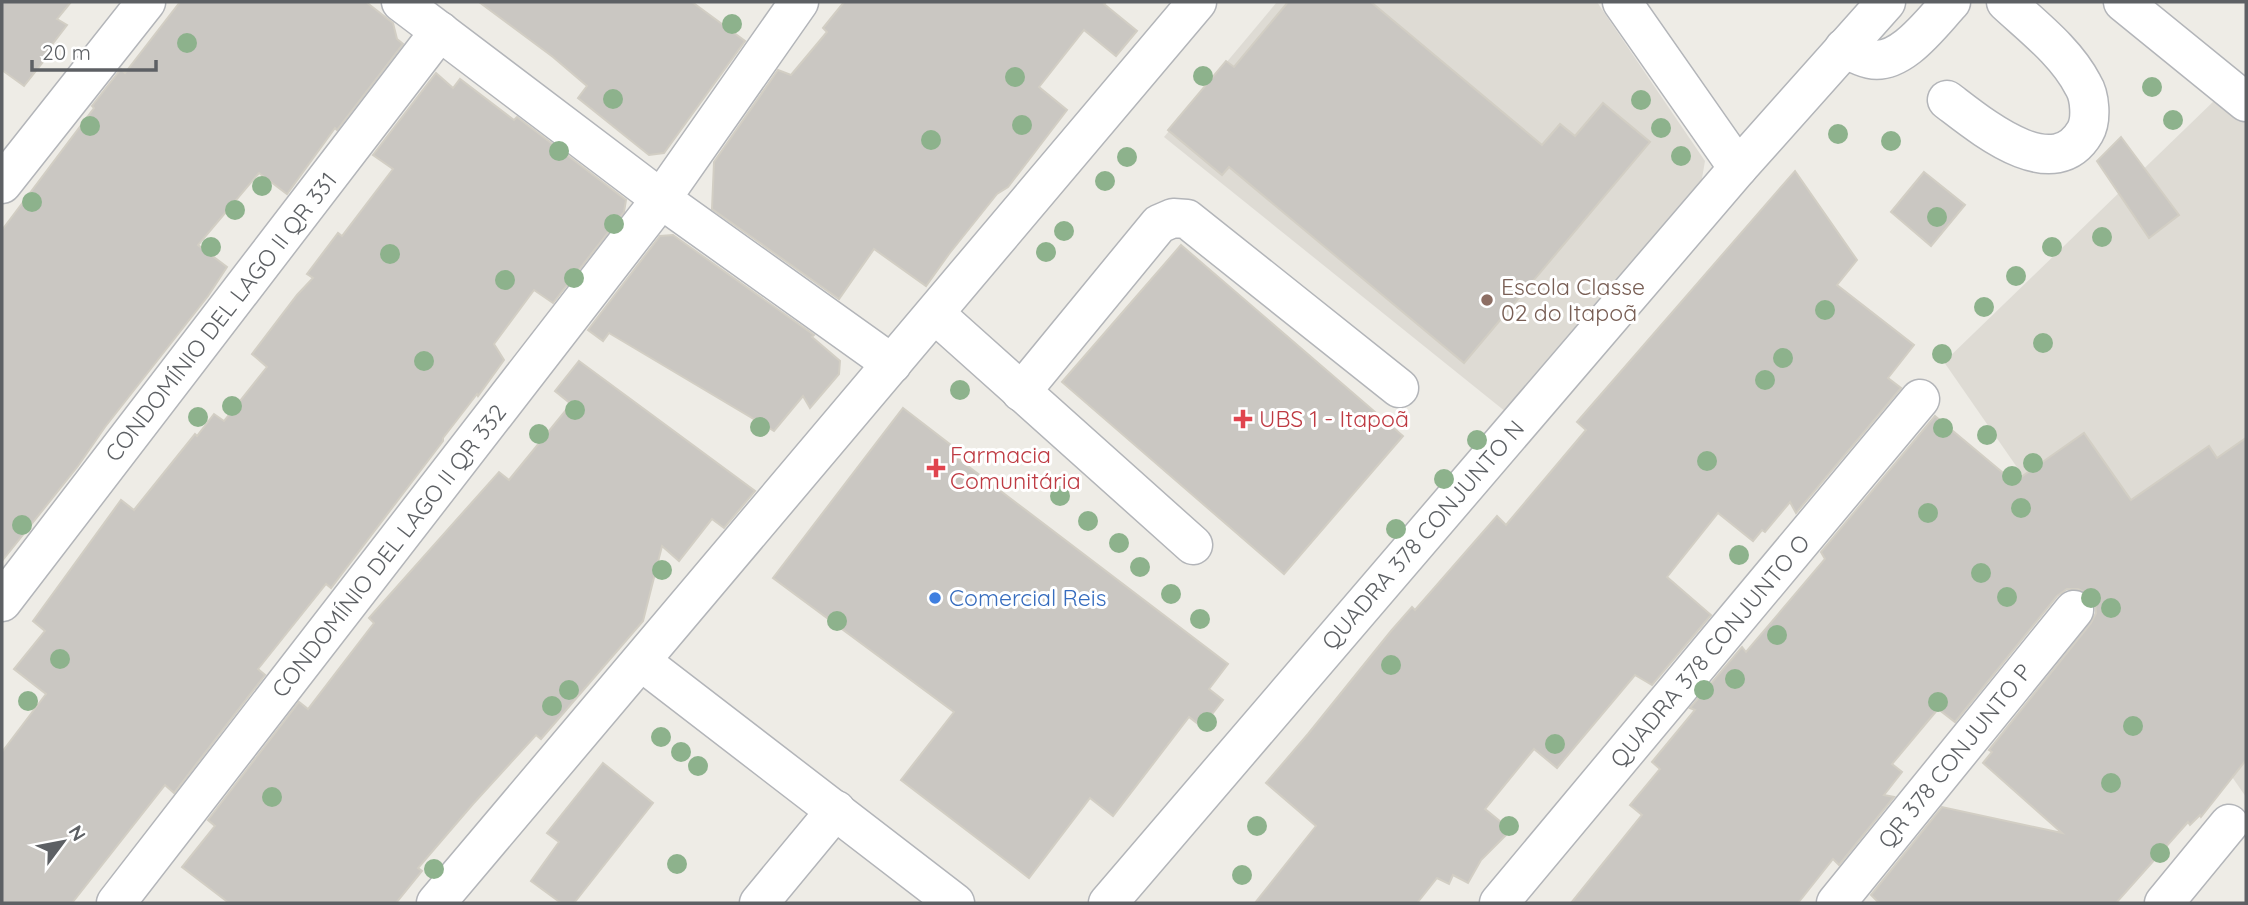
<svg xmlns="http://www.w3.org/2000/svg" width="2248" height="905" viewBox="0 0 2248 905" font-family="Quicksand,sans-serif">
<rect width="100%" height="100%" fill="#eeece6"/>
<!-- education -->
<g fill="#dedbd4">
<path d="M 1277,2 L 1597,2 L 1705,161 L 1701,184 L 1511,416 L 1164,137 Z"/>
<path d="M 2217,98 L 2246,123 L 2246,797 L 1944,362 Z"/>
</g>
<!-- building -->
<g fill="#cac7c2" stroke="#d2cec4" stroke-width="2">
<path d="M 2,2 L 71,2 L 57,19 L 67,25 L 51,46 L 54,48 L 24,86 L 2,70 Z"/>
<path d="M 180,2 L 366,2 L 393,23 L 397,39 L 403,44 L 337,130 L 335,128 L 287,194 L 259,173 L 198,245 L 227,267 L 208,296 L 105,427 L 78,466 L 2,561 L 2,230 L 94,108 L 92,106 L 121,69 L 125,73 Z"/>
<path d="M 479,2 L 692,2 L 745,41 L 664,153 L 649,155 L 578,98 L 587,86 L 553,57 Z"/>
<path d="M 844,2 L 1106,2 L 1104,4 L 1137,31 L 1116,56 L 1084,30 L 1039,87 L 1067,110 L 1008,187 L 997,194 L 949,254 L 926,286 L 874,249 L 839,299 L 712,209 L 714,162 L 778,70 L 791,75 L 827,32 L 823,28 Z"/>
<path d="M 1288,2 L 1371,2 L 1542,145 L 1560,124 L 1575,136 L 1603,103 L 1650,142 L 1464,363 L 1229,167 L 1222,175 L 1168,130 L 1226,61 L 1234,67 Z"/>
<path d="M 436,73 L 453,88 L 460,79 L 514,120 L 517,117 L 626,200 L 624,212 L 553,303 L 534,290 L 494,344 L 504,360 L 478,396 L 477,394 L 443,438 L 443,441 L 331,588 L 326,584 L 258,669 L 265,675 L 174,793 L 165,785 L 72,903 L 2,903 L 2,752 L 46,694 L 14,669 L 45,631 L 33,621 L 121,500 L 134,510 L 195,434 L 197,436 L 214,414 L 224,421 L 267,367 L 252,354 L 297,295 L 313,278 L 307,274 L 338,233 L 342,236 L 393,169 L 373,155 Z"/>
<path d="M 2121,137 L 2179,215 L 2149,238 L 2097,161 Z"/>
<path d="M 1795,171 L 1857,260 L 1837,285 L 1914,345 L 1888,378 L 1901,388 L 1796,513 L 1790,502 L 1765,532 L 1762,530 L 1753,541 L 1718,513 L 1667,577 L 1711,615 L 1652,685 L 1635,675 L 1557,768 L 1534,749 L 1485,809 L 1511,830 L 1481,860 L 1468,883 L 1453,875 L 1449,884 L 1437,878 L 1417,903 L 1255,903 L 1316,826 L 1266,783 L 1308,734 L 1391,631 L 1412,607 L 1415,610 L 1497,516 L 1506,525 L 1586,430 L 1577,422 Z"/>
<path d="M 1924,172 L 1965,205 L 1931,246 L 1891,212 Z"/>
<path d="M 673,235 L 814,335 L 812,337 L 840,361 L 839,374 L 810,408 L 803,396 L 774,431 L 609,333 L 603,341 L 588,330 L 660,236 Z"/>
<path d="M 1181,245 L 1403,436 L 1284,574 L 1062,382 Z"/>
<path d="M 579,361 L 755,491 L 724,528 L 712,519 L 679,561 L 662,546 L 643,621 L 541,739 L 536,735 L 473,804 L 418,868 L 422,871 L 396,903 L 229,903 L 182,867 L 215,826 L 208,820 L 299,702 L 308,709 L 374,623 L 369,618 L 499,472 L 509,480 L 571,404 L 555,391 Z"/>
<path d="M 903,408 L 960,452 L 956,457 L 1228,664 L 1209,689 L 1223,700 L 1202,727 L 1189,717 L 1113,816 L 1090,798 L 1029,878 L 901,780 L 954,712 L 773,578 Z"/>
<path d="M 1935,416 L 2014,482 L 2084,433 L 2131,500 L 2209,446 L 2217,458 L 2246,438 L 2246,760 L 2201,817 L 2200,815 L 2190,825 L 2188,822 L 2116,903 L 1879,903 L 1871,895 L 1942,807 L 2062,833 L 1983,763 L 1992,752 L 1989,750 L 2091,623 L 2096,613 L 2095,603 L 2088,594 L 2078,589 L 2067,589 L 2057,596 L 1955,722 L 1938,709 L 1892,764 L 1902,772 L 1884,795 L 1894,797 L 1839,865 L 1833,859 L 1798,903 L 1571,903 L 1642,815 L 1630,805 L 1660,769 L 1652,762 L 1695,710 L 1690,708 L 1742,647 L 1746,652 L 1825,559 L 1821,552 Z"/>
<path d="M 603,763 L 653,803 L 574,903 L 561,903 L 531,881 L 559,842 L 547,833 Z"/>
</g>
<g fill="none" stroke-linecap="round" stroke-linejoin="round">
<defs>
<g id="minor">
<path d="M 401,2 L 661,199 L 892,364"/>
<path d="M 1622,2 L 1738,168"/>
<path d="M 2123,2 L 2246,102"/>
<path d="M 1844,48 C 1852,52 1861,57 1870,59 C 1901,66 1932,22 1951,2"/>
<path d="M 1947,100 C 1980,125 2053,187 2085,132 C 2092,120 2090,96 2083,85 C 2066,52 2033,27 2006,2"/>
<path d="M 2,184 L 146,2"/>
<path d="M 935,314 L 1193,545"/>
<path d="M 1021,392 L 1159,224 L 1173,218 L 1187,219 L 1399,388"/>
<path d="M 2,602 L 440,31"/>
<path d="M 642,662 L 955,903"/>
<path d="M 116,903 L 661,199 L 799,2"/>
<path d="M 436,903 L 1197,2"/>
<path d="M 759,903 L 836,810"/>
<path d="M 1108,903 L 1738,168 L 1886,2"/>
<path d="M 1499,903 L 1920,399"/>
<path d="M 1836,903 L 2074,610"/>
<path d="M 2164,903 L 2229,824"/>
</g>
</defs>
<!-- minor casing -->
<use href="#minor" stroke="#b3b5b9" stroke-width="41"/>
<!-- minor -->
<use href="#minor" stroke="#fff" stroke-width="38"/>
</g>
<!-- trees -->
<g fill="#8db28c">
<circle cx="732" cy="24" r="10"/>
<circle cx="187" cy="43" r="10"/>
<circle cx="1203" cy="76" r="10"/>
<circle cx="1015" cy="77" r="10"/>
<circle cx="2152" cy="87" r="10"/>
<circle cx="613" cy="99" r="10"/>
<circle cx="1641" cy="100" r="10"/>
<circle cx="2173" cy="120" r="10"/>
<circle cx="1022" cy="125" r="10"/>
<circle cx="90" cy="126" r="10"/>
<circle cx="1661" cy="128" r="10"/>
<circle cx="1838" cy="134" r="10"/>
<circle cx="931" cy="140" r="10"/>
<circle cx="1891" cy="141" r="10"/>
<circle cx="559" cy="151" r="10"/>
<circle cx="1681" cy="156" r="10"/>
<circle cx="1127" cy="157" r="10"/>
<circle cx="1105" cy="181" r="10"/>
<circle cx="262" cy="186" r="10"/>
<circle cx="32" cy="202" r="10"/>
<circle cx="235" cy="210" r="10"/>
<circle cx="1937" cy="217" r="10"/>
<circle cx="614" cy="224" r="10"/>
<circle cx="1064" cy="231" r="10"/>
<circle cx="2102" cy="237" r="10"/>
<circle cx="211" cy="247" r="10"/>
<circle cx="2052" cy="247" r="10"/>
<circle cx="1046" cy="252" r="10"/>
<circle cx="390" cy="254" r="10"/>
<circle cx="2016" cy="276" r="10"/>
<circle cx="574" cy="278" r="10"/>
<circle cx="505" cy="280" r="10"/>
<circle cx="1984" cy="307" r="10"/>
<circle cx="1825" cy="310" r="10"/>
<circle cx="2043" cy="343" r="10"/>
<circle cx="1942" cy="354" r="10"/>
<circle cx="1783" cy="358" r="10"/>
<circle cx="424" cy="361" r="10"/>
<circle cx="1765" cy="380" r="10"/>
<circle cx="960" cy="390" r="10"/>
<circle cx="232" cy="406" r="10"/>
<circle cx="575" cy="410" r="10"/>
<circle cx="198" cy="417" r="10"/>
<circle cx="760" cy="427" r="10"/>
<circle cx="1943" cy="428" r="10"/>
<circle cx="539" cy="434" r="10"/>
<circle cx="1987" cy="435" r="10"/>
<circle cx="1477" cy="440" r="10"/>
<circle cx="1707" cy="461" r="10"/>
<circle cx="2033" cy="463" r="10"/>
<circle cx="2012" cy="476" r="10"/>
<circle cx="1444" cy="479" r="10"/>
<circle cx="1060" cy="496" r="10"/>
<circle cx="2021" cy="508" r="10"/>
<circle cx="1928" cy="513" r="10"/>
<circle cx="1088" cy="521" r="10"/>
<circle cx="22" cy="525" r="10"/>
<circle cx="1396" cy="529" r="10"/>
<circle cx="1119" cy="543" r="10"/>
<circle cx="1739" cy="555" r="10"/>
<circle cx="1140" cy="567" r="10"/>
<circle cx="662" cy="570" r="10"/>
<circle cx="1981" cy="573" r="10"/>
<circle cx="1171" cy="594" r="10"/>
<circle cx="2007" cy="597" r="10"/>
<circle cx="2091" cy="598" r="10"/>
<circle cx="2111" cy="608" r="10"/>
<circle cx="1200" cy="619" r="10"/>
<circle cx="837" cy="621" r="10"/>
<circle cx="1777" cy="635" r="10"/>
<circle cx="60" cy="659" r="10"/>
<circle cx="1391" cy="665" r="10"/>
<circle cx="1735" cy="679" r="10"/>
<circle cx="569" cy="690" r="10"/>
<circle cx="1704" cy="690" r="10"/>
<circle cx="28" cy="701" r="10"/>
<circle cx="1938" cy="702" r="10"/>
<circle cx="552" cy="706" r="10"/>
<circle cx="1207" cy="722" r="10"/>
<circle cx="2133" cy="726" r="10"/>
<circle cx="661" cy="737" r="10"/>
<circle cx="1555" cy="744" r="10"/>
<circle cx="681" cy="752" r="10"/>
<circle cx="698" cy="766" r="10"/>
<circle cx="2111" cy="783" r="10"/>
<circle cx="272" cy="797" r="10"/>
<circle cx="1257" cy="826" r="10"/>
<circle cx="1509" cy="826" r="10"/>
<circle cx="2160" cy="853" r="10"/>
<circle cx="677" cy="864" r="10"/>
<circle cx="434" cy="869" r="10"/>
<circle cx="1242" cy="875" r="10"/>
</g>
<!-- markers -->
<circle fill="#8d6e63" stroke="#fff" stroke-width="2.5" cx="1487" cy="300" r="7"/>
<g fill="#e0444e" stroke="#fff" stroke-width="2.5">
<path d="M1239.5 408.5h7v7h7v7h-7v7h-7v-7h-7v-7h7z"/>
<path d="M932.5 457.5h7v7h7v7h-7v7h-7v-7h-7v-7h7z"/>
</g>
<circle fill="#3f7fe0" stroke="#fff" stroke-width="2.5" cx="935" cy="598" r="7"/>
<g text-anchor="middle" stroke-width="6" stroke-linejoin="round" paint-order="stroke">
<!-- education labels -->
<g font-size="23" fill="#785e54" stroke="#fff" text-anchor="start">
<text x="1501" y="295">Escola Classe<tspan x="1501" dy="26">02 do Itapoã</tspan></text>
</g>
<!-- street labels -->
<g font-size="23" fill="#5d6064" stroke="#fff">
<text transform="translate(221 317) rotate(-52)" y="8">CONDOMÍNIO DEL LAGO II QR 331</text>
<text transform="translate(1423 535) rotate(-49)" y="8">QUADRA 378 CONJUNTO N</text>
<text transform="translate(389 551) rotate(-52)" y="8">CONDOMÍNIO DEL LAGO II QR 332</text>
<text transform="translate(1710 651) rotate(-50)" y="8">QUADRA 378 CONJUNTO O</text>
<text transform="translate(1955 756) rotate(-51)" y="8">QR 378 CONJUNTO P</text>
</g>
<!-- health labels -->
<g font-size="23" fill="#be3a42" stroke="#fff" text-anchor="start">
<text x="1259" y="427">UBS 1 - Itapoã</text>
<text x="950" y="463">Farmacia<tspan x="950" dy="26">Comunitária</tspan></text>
</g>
<!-- shop labels -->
<g font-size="23" fill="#366cbe" stroke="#fff" text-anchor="start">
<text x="949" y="606">Comercial Reis</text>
</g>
</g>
<!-- border -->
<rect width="2248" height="905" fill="none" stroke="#5d6064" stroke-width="7"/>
<!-- north arrow -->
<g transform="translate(63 842) rotate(58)" stroke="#ffffff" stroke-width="5" paint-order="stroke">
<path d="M0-5L12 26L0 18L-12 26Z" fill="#5d6064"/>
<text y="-10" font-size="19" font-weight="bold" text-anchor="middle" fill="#5d6064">N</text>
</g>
<!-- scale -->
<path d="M32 60v10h124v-10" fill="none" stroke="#5d6064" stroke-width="3.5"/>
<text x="42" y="60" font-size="21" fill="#5d6064" stroke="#ffffff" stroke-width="5" paint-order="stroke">20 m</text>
</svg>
